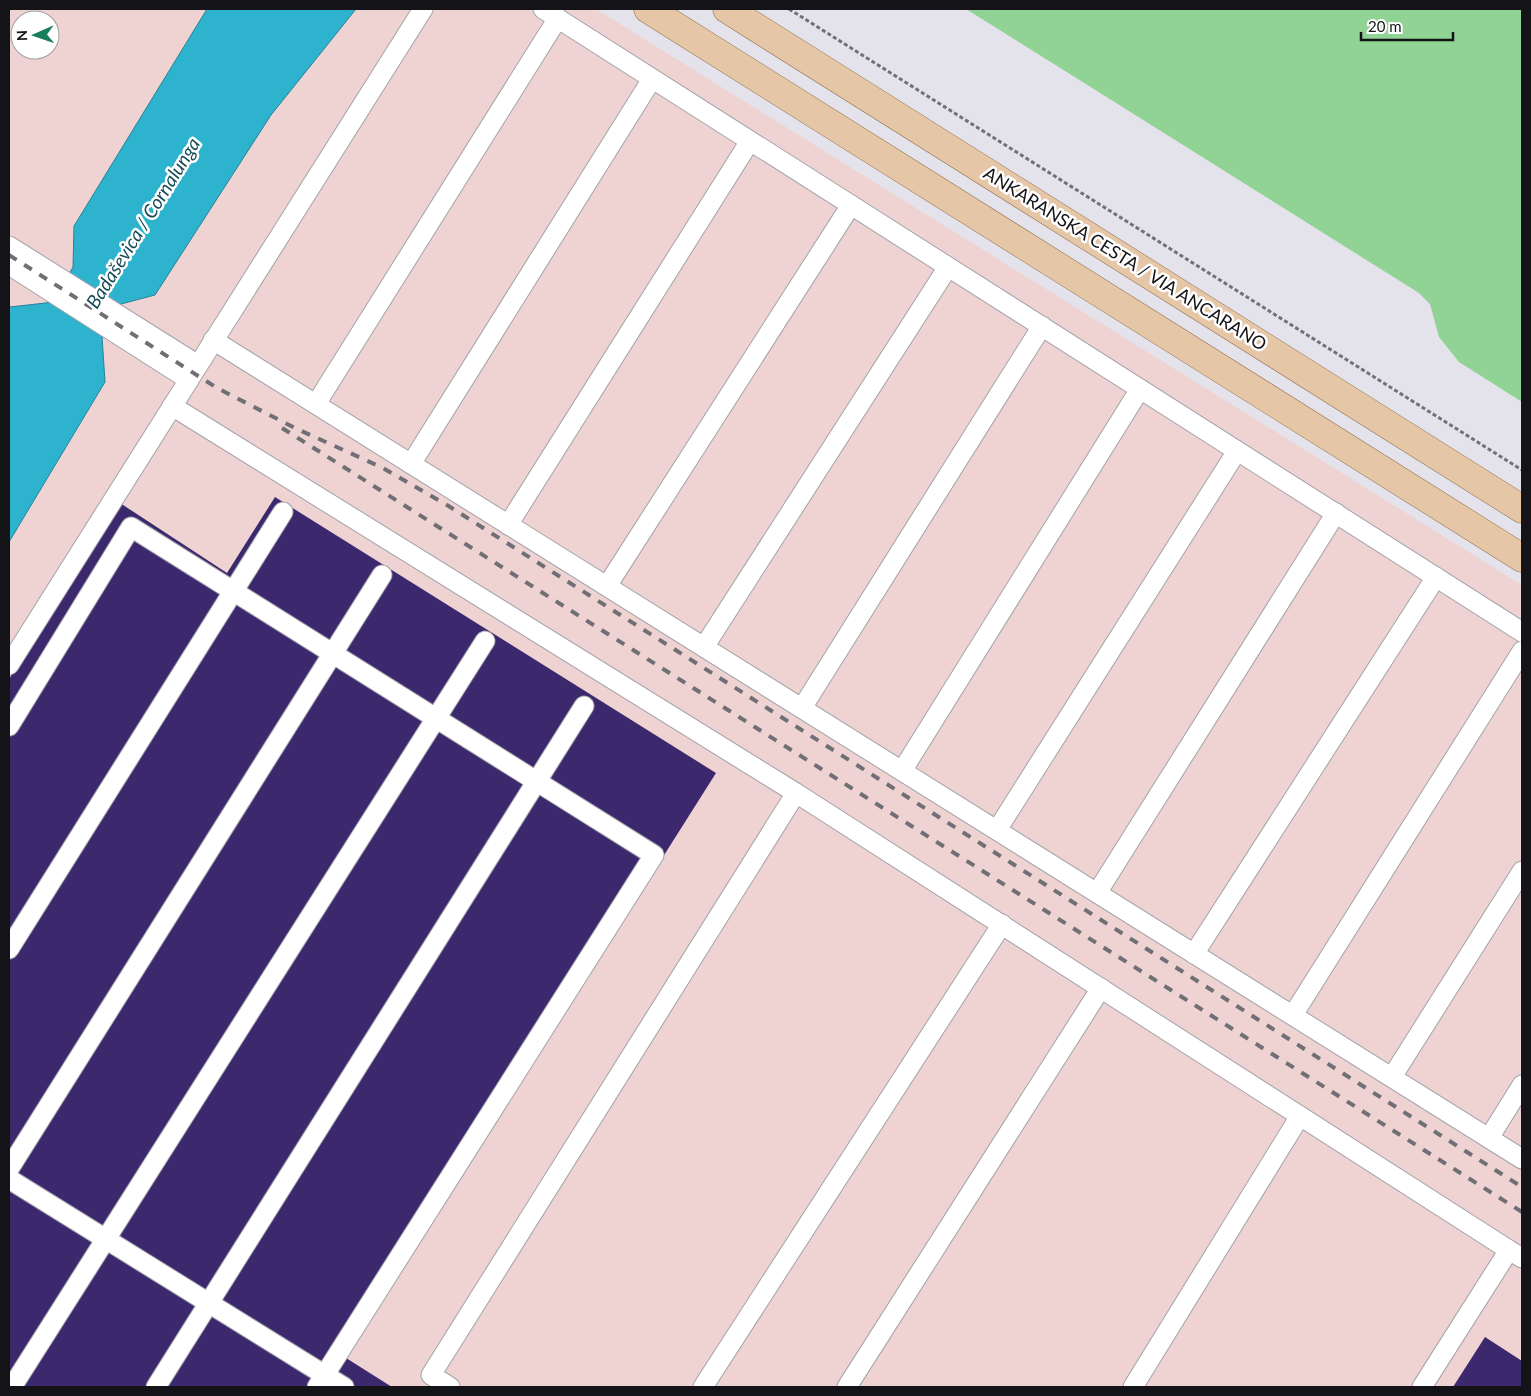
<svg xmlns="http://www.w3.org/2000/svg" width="1531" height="1396" viewBox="0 0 1531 1396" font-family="Lato,sans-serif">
<rect width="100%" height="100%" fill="#e4e3ec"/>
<!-- industrial -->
<path fill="#eed3d2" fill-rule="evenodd" d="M 9,9 L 596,9 L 1522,585 L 1522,1387 L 9,1387 ZM 20,20 L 50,20 L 50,50 L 20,50 Z"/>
<!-- green -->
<path fill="#91d395" d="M 966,9 L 1522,9 L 1522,402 L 1459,362 L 1439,337 L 1430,304 L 1419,293 Z"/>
<!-- water -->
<path fill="#2db3ce" stroke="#268397" d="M 207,9 L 356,9 L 271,115 L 155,295 L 121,304 L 102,336 L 105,382 L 9,542 L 9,309 L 10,307 L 54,302 L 73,267 L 74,226 Z"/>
<!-- building -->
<g fill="#3c286d">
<path d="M 275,497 L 716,773 L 346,1358 L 392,1387 L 9,1387 L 9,679 L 120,503 L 227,573 Z"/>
<path d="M 1485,1337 L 1522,1361 L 1522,1387 L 1453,1387 Z"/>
</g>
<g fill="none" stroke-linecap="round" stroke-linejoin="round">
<defs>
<g id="service">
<path d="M 543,9 L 1522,632"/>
<path d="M 9,246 L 198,365"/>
<path d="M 9,265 L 189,380"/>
<path d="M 213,340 L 1522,1159"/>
<path d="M 316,404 L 558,18"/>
<path d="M 172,406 L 796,793"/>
<path d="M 411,464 L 652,79"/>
<path d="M 508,525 L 750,141"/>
<path d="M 607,586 L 851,205"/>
<path d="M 704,647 L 948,267"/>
<path d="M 9,665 L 423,9"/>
<path d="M 802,708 L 1042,326"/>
<path d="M 9,726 L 131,527 L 654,855 L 317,1387"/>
<path d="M 902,771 L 1140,389"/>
<path d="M 997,830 L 1237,451"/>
<path d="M 1097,893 L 1336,513"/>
<path d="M 9,949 L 283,512"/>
<path d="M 1194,954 L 1436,577"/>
<path d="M 1293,1015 L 1522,651"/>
<path d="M 1392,1077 L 1522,871"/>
<path d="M 1489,1138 L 1522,1085"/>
<path d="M 9,1169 L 382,575"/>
<path d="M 9,1179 L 344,1387"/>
<path d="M 12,1387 L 485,641"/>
<path d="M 156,1387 L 584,706"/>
<path d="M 450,1387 L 431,1375 L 796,793 L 1509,1250"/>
<path d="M 703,1387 L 1002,924"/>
<path d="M 847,1387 L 1101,988"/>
<path d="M 1133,1387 L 1300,1116"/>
<path d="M 1422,1387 L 1509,1250 L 1522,1258"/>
</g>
<g id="primary">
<path d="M 648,9 L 1522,558"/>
<path d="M 727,9 L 1522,509"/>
</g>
</defs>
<!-- service casing -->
<use href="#service" stroke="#a3a2ab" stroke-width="21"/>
<!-- primary casing -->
<use href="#primary" stroke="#91704e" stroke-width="29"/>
<!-- path -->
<path stroke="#727177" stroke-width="3" stroke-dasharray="4 2.5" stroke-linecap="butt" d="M 789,9 L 1522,470"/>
<!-- service -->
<use href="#service" stroke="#fff" stroke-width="19"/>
<!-- primary -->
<use href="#primary" stroke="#e5c7a7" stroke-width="28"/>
<!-- rail -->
<g stroke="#706f75" stroke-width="4" stroke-dasharray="9 9" stroke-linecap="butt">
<path d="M 9,255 L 217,388 L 295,428 L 383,468 L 447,505 L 1522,1187"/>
<path d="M 282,428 L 1522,1212"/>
</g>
</g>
<g text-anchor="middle" stroke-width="5" stroke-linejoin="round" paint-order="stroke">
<!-- street labels -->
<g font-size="18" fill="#141317" stroke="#fff">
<text transform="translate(1125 259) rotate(32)" y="6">ANKARANSKA CESTA / VIA ANCARANO</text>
</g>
<!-- water labels -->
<g font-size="19" font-style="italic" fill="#144b56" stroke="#fff">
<text transform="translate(143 223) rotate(-58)" y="7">Badaševica / Cornalunga</text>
</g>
</g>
<!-- border -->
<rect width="1531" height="1396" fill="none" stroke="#141317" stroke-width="20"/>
<!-- north arrow -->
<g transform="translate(35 35) rotate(268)"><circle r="24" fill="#ffffff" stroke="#a1a1a2"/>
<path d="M0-4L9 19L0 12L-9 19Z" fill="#177e59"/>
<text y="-8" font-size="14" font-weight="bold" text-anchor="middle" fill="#141317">N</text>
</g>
<!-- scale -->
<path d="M1361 32v8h92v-8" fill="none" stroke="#141317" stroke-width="2.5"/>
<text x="1368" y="32" font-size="15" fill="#141317" stroke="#ffffff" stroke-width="4" paint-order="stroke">20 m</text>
</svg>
